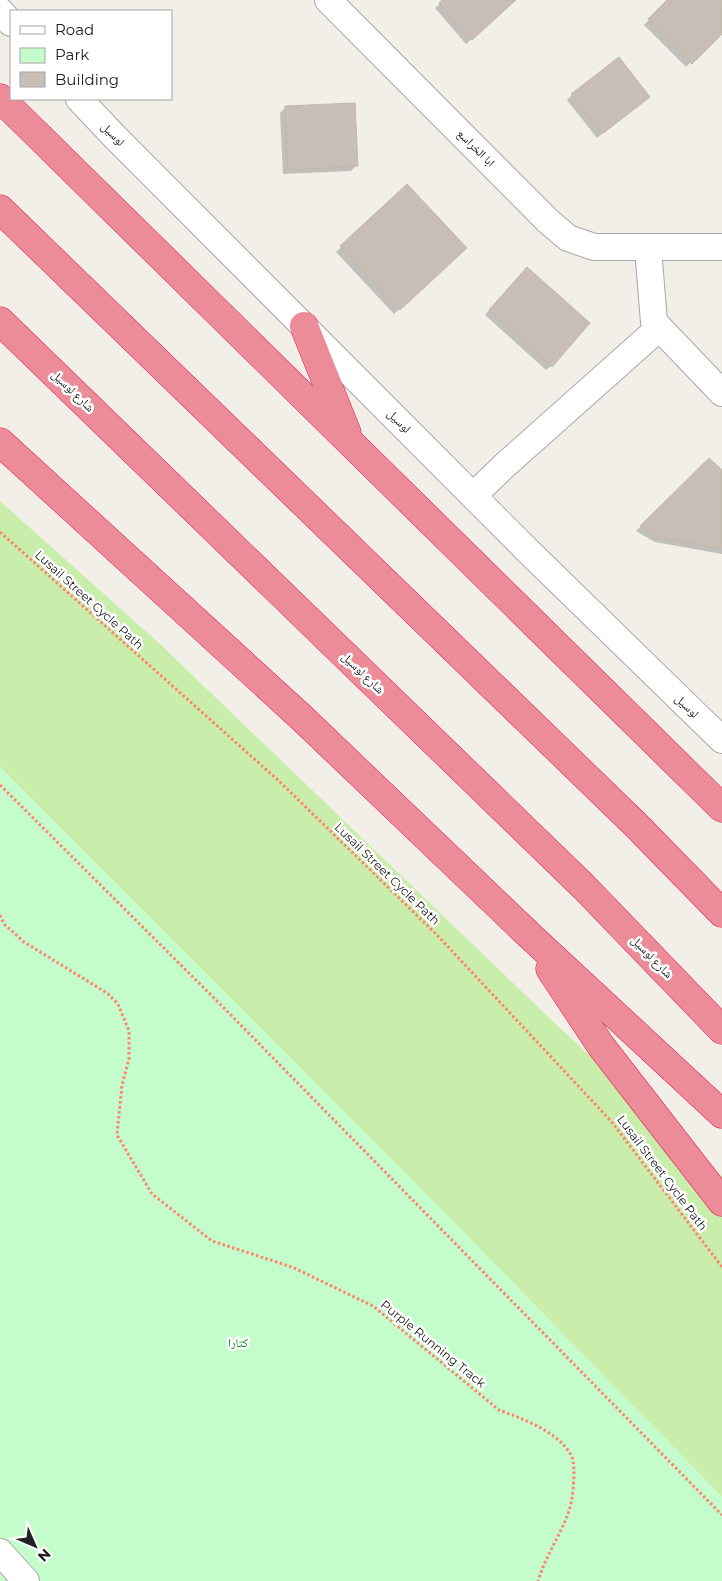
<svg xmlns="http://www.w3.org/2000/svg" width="722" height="1581" viewBox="0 0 722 1581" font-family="Montserrat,'Noto Naskh Arabic',sans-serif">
<rect width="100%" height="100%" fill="#f2efe8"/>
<!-- grass -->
<path fill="#c9eeab" d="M 0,501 L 160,644 L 562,1030 L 722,1176 L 722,1497 L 435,1203 L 0,767 Z"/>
<!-- park -->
<path fill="#c4fdcb" d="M 0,767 L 435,1203 L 722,1497 L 722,1581 L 0,1581 Z"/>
<!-- shadow -->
<g fill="#0003">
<path d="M 444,0 L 515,0 L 466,44 L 435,8 Z"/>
<path d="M 669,0 L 722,0 L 722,32 L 686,67 L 644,25 Z"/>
<path d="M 572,95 L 643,102 L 597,138 L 567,100 Z"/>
<path d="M 285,108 L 356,166 L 351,171 L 283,174 L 280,113 Z"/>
<path d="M 407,186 L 460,253 L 394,314 L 336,252 Z"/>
<path d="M 522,273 L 551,366 L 546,370 L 485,315 Z"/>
<path d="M 709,459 L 722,472 L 722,554 L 655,542 L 636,531 Z"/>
</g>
<!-- building -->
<g fill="#c8beb6" stroke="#c5b7a9">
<path d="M 442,0 L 516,0 L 472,40 L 439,3 Z"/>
<path d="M 667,0 L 722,0 L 722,34 L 692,64 L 648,19 Z"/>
<path d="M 619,57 L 650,97 L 602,134 L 571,94 Z"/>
<path d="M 355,103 L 358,166 L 288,170 L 285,106 Z"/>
<path d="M 407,184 L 467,248 L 400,310 L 340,246 Z"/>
<path d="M 527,267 L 590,323 L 552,367 L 489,310 Z"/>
<path d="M 709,458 L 722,470 L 722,549 L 660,537 L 640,526 Z"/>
</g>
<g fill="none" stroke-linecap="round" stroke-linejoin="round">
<defs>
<g id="street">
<path d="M 328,0 L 548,221 L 568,238 L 594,247 L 722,247"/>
<path d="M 0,11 L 11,23"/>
<path d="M 79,99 L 116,138 L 527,550 L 722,740"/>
<path d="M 648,248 L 654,322 L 722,393"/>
<path d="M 473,496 L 504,466 L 659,328"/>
<path d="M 0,1552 L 26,1581"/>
</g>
<g id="highway">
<path d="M 0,98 L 722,808"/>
<path d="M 0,209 L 636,825 L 722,913"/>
<path d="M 0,321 L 584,887 L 722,1030"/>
<path d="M 304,326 L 347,433"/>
<path d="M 0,442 L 302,718 L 528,934 L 722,1114"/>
<path d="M 550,969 L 601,1046 L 722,1202"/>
</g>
</defs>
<!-- street casing -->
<use href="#street" stroke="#a8a8a8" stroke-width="28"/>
<!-- highway casing -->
<use href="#highway" stroke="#e71e58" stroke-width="29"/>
<!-- path -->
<g stroke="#ff836c" stroke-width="3" stroke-dasharray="2.5 2.5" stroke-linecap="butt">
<path d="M 0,532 L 279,781 L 437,935 L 611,1121 L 722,1267"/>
<path d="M 0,785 L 223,1007 L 722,1515"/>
<path d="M 0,915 L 4,924 L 24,942 L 107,993 L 118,1004 L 129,1031 L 129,1059 L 122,1085 L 117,1135 L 152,1194 L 212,1241 L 292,1267 L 373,1306 L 499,1410 C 523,1419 560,1432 572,1457 C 576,1468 573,1500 569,1511 C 561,1534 546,1555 538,1581"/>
</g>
<!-- street -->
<use href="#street" stroke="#fff" stroke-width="26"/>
<!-- highway -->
<use href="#highway" stroke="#ed8c99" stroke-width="28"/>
</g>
<g text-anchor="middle" stroke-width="5" stroke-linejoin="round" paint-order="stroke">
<!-- street labels -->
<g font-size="12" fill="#212121" stroke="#fff">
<text transform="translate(113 134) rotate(46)" y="4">لوسيل</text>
<text transform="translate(476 148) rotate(45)" y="4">ابا الخراسع</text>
<text transform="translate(73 391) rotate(44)" y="4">شارع لوسيل</text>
<text transform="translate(399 421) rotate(45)" y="4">لوسيل</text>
<text transform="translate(89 600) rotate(42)" y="4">Lusail Street Cycle Path</text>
<text transform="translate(363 673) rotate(44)" y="4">شارع لوسيل</text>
<text transform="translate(687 706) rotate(44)" y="4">لوسيل</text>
<text transform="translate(387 874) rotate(44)" y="4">Lusail Street Cycle Path</text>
<text transform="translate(652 957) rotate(46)" y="4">شارع لوسيل</text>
<text transform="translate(662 1173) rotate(53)" y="4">Lusail Street Cycle Path</text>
<text transform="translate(433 1344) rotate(39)" y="4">Purple Running Track</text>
</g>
<!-- park labels -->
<g font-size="12" fill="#058a17" stroke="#fff">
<text x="238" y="1347">كتارا</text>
</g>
</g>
<!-- legend -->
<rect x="10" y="10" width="162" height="90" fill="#ffffff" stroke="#a6a6a6"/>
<rect x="20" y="26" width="25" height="8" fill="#ffffff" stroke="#a6a6a6"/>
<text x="55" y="35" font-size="15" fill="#212121">Road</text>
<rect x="20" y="48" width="25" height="15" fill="#c4fdcb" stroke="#a6a6a6"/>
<text x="55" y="60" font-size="15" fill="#212121">Park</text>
<rect x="20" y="72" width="25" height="15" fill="#c8beb6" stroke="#a6a6a6"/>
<text x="55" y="85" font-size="15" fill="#212121">Building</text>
<!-- north arrow -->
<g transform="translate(35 1546) rotate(135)" stroke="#ffffff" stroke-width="4" paint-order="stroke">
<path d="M0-4L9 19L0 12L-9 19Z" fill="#212121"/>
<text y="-8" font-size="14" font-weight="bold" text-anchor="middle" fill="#212121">N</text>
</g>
</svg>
